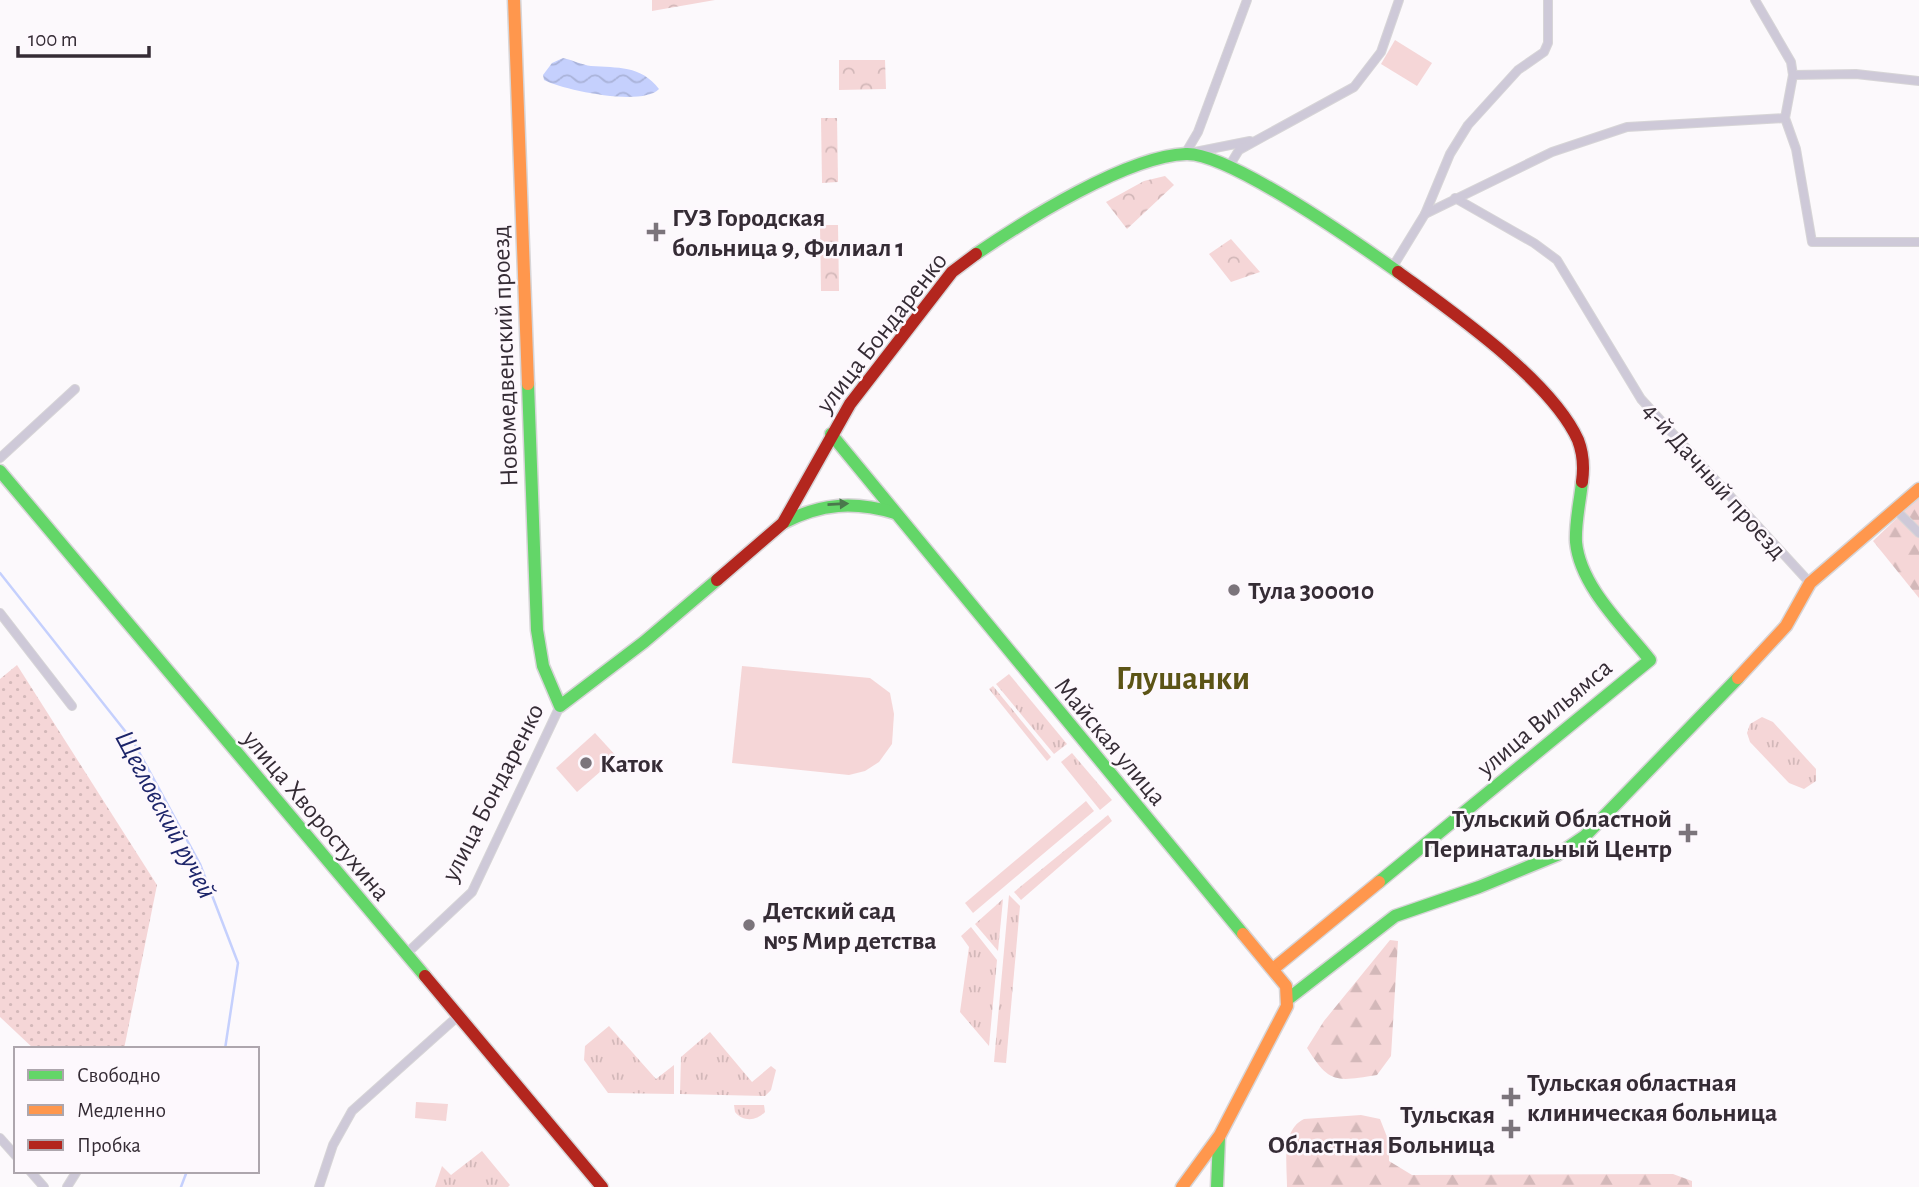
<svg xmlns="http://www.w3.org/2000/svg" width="1919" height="1187" viewBox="0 0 1919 1187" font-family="'Alegreya Sans',sans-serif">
<defs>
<pattern id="grass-tufts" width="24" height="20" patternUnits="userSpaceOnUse" patternTransform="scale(1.75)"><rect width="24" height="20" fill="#f5d6d7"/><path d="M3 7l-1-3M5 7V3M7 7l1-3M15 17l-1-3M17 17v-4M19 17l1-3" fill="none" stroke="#d3b8b9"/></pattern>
<pattern id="forest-firs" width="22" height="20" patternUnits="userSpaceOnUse" patternTransform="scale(1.75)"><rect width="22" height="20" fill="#f5d6d7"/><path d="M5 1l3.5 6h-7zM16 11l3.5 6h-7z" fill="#d3b8b9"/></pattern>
<pattern id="park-crowns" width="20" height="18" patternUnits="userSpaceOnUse" patternTransform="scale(1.75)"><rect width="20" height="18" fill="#f5d6d7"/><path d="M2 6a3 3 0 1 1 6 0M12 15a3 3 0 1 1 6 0" fill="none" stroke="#d3b8b9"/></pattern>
<pattern id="garden-dots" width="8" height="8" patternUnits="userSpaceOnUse" patternTransform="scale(1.75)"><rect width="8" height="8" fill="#f5d6d7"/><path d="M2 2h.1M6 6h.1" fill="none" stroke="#d3b8b9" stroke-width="1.8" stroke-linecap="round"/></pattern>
<pattern id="water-waves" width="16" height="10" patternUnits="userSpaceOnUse" patternTransform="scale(1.75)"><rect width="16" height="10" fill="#c5d0fd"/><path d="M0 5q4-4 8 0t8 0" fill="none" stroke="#aab3d9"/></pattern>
</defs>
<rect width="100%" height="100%" fill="#fcf9fc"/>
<!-- grass -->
<g fill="url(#grass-tufts)">
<path d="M 1009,674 L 1067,744 L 1054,754 L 996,684 Z"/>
<path d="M 993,686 L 1051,757 L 1047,761 L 989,689 Z"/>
<path d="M 1762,717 L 1773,722 L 1816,769 L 1816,781 L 1804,789 L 1789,783 L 1750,742 L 1747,733 L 1750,724 Z"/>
<path d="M 1072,753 L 1112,800 L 1100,810 L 1061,762 Z"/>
<path d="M 1086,801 L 1094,811 L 973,913 L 965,903 Z"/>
<path d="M 1108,815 L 1112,821 L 1021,900 L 1014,892 Z"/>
<path d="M 1009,895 L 1020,906 L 1006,1063 L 994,1062 Z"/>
<path d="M 1003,899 L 998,951 L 975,924 Z"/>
<path d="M 971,927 L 997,960 L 989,1046 L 960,1012 L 969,947 L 961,936 Z"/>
<path d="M 609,1026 L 656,1079 L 674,1065 L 674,1094 L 608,1093 L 584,1060 L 585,1046 Z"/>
<path d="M 710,1032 L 752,1082 L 771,1066 L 776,1070 L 771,1090 L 765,1096 L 680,1094 L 681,1057 Z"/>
<path d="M 734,1105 L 764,1105 L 765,1112 C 757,1121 743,1122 735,1112 Z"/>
<path d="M 482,1151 L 510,1185 L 508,1187 L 435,1187 L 442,1166 L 451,1175 Z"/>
</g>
<!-- forest -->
<g fill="url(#forest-firs)">
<path d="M 1919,497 L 1919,598 L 1873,541 Z"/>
<path d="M 1390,940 L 1398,941 L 1391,1056 L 1377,1075 C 1337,1081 1330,1085 1307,1048 L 1324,1021 Z"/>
<path d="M 1361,1115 L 1380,1119 L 1389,1142 L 1389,1161 L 1412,1175 L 1673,1174 L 1692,1181 L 1692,1187 L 1287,1187 C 1287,1165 1281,1130 1304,1119 Z"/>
</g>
<!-- park -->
<g fill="url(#park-crowns)">
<path d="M 652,0 L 715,0 L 652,11 Z"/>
<path d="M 839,60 L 885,60 L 886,89 L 839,90 Z"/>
<path d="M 821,118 L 837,118 L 838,182 L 822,183 Z"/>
<path d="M 1165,176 L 1174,185 L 1127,229 L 1106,202 L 1144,181 Z"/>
<path d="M 820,225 L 838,225 L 839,291 L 821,291 Z"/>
<path d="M 1231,239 L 1260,272 L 1231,282 L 1209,254 Z"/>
</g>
<!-- garden -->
<path fill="url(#garden-dots)" d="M 17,665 L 157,885 L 124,1049 L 34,1049 L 0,1017 L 0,679 Z"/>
<!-- pitch -->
<g fill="#f5d6d7">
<path d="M 1395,40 L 1432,63 L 1417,86 L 1381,64 Z"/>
<path d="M 742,666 L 870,678 L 890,693 L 894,714 L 892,744 L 879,762 L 865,771 L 849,775 L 732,763 Z"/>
<path d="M 595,733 L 617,757 L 577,792 L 556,768 Z"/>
<path d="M 416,1102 L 448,1104 L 446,1121 L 415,1118 Z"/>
</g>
<!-- water -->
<path fill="url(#water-waves)" d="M 563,58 C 573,60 582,65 591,66 C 617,68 641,65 659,89 C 642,107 563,90 544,80 L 543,75 L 552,63 Z"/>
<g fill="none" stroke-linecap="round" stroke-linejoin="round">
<!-- stream -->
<g stroke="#c5d0fd" stroke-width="2.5">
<path d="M 0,573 L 133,741 L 200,864 L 238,963 L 225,1049"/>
<path d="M 181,1187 L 187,1171"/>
</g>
<defs>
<g id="street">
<path d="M 1247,0 L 1198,132 L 1185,154 L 1250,141"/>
<path d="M 1755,0 L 1791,62 L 1793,75 L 1785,118 L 1796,149 L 1812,242 L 1919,242"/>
<path d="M 1793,75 L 1856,74 L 1919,81"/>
<path d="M 1228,168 L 1239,150 L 1354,87 L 1381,52 L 1399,0"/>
<path d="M 1455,198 L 1534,243 L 1557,260 L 1641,399 L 1810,583"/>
<path d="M 1425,214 L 1552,152 L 1627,127 L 1785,118"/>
<path d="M 1392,268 L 1425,214 L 1450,154 L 1468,125 L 1518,70 L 1544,52 L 1548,43 L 1548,0"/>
<path d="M 0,458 L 75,389"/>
<path d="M 1897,511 L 1919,533"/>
<path d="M 0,613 L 72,706"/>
<path d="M 405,955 L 472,892 L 560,706"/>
<path d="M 0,1138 L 16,1156"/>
<path d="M 30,1171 L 44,1187"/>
<path d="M 67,1187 L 77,1171"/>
<path d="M 319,1187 L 333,1145 L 352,1111 L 457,1017"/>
</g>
<g id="fast">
<path d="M 976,254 C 1026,220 1127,156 1186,154 C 1228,152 1360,245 1398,272"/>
<path d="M 528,384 L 537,630 L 543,666 L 560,706 L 644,642 L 717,580"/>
<path d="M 831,434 L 1243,934"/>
<path d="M 0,471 L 425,976"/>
<path d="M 783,523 C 821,503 854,501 895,513"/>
<path d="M 1379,882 L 1650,660 C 1623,626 1580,586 1576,542 C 1575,522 1580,502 1582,482"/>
<path d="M 1288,999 L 1395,916 L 1479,887 L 1557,855 L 1585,836 L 1738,678"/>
<path d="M 1217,1187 L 1219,1138"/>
</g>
<g id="slow">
<path d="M 514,0 L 528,384"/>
<path d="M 1738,678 L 1786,626 L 1810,583 L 1919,489"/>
<path d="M 1273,969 L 1379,882"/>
<path d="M 1182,1187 L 1220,1135 L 1287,1006 L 1286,986 L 1243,934"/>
</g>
<g id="jam">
<path d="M 1398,272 C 1451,311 1551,380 1578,440 C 1583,453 1584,468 1582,482"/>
<path d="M 717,580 L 783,523 L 850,404 L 952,272 L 976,254"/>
<path d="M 425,976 L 602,1187"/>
</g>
</defs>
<!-- street casing -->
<use href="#street" stroke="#d7d5d7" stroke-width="10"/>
<!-- fast casing -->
<use href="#fast" stroke="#d7d5d7" stroke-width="15"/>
<!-- slow casing -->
<use href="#slow" stroke="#d7d5d7" stroke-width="15"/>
<!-- jam casing -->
<use href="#jam" stroke="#d7d5d7" stroke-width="15"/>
<!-- street -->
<use href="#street" stroke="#cec9d8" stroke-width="8"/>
<!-- fast -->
<use href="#fast" stroke="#63d668" stroke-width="12"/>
<!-- slow -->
<use href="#slow" stroke="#ff974d" stroke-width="12"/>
<!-- jam -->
<use href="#jam" stroke="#b3261e" stroke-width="12"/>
</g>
<!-- one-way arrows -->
<defs><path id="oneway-solid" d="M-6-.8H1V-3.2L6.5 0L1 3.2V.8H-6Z" transform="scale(1.75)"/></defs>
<use fill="#4a784c" href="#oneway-solid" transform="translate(838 504) rotate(-3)"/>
<!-- markers -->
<g fill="#7b747b" stroke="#fdf8fd" stroke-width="2.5">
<path d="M652.5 221.5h7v7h7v7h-7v7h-7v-7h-7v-7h7z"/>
<circle cx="1234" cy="590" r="7"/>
<circle cx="586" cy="763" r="7"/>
<path d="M1684.5 822.5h7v7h7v7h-7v7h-7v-7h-7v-7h7z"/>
<circle cx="749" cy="925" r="7"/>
<path d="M1507.5 1086.5h7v7h7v7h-7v7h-7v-7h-7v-7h7z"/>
<path d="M1507.5 1118.5h7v7h7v7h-7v7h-7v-7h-7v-7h7z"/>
</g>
<g text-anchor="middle" stroke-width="5" stroke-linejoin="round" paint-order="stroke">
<!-- poi labels -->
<g font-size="26" font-weight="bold" fill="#352c35" stroke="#fdf8fd" text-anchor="start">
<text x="672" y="226">ГУЗ Городская<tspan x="672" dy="30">больница 9, Филиал 1</tspan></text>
<text x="1248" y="599">Тула 300010</text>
<text x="600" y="772">Каток</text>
<text x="1672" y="827" text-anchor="end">Тульский Областной<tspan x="1672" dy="30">Перинатальный Центр</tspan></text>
<text x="763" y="919">Детский сад<tspan x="763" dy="30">№5 Мир детства</tspan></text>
<text x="1527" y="1091">Тульская областная<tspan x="1527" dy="30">клиническая больница</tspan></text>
<text x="1495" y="1123" text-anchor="end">Тульская<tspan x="1495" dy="30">Областная Больница</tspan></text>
</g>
<!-- street labels -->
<g font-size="26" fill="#352c35" stroke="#fdf8fd">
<text transform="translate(881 332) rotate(-52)" y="9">улица Бондаренко</text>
<text transform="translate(504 356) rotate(-92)" y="9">Новомедвенский проезд</text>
<text transform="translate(1715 480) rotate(48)" y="9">4-й Дачный проезд</text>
<text transform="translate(1544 717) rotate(-40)" y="9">улица Вильямса</text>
<text transform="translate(1111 741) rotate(50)" y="9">Майская улица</text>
<text transform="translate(492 792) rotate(-63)" y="9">улица Бондаренко</text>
<text transform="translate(317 815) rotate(50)" y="9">улица Хворостухина</text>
</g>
<!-- water labels -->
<g font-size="28" font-style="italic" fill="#1d256a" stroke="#fdf8fd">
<text transform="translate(167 814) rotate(62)" y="10">Щегловский ручей</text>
</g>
<!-- district labels -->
<g font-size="33" font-weight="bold" fill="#5c5416" stroke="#fdf8fd">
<text x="1183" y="689">Глушанки</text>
</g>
</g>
<!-- legend -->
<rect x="14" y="1047" width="245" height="126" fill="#fdf8fd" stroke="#ada6ad" stroke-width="2"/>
<rect x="28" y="1070" width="35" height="10" fill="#63d668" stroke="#ada6ad" stroke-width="2"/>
<text x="77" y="1082" font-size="21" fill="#352c35">Свободно</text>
<rect x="28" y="1105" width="35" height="10" fill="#ff974d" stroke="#ada6ad" stroke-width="2"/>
<text x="77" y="1117" font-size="21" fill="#352c35">Медленно</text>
<rect x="28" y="1140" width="35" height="10" fill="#b3261e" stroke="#ada6ad" stroke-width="2"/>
<text x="77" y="1152" font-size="21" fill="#352c35">Пробка</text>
<!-- scale -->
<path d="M18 46v10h131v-10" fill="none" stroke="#352c35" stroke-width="3.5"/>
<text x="28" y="46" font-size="21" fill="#352c35" stroke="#fdf8fd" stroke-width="5" paint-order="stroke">100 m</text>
</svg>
